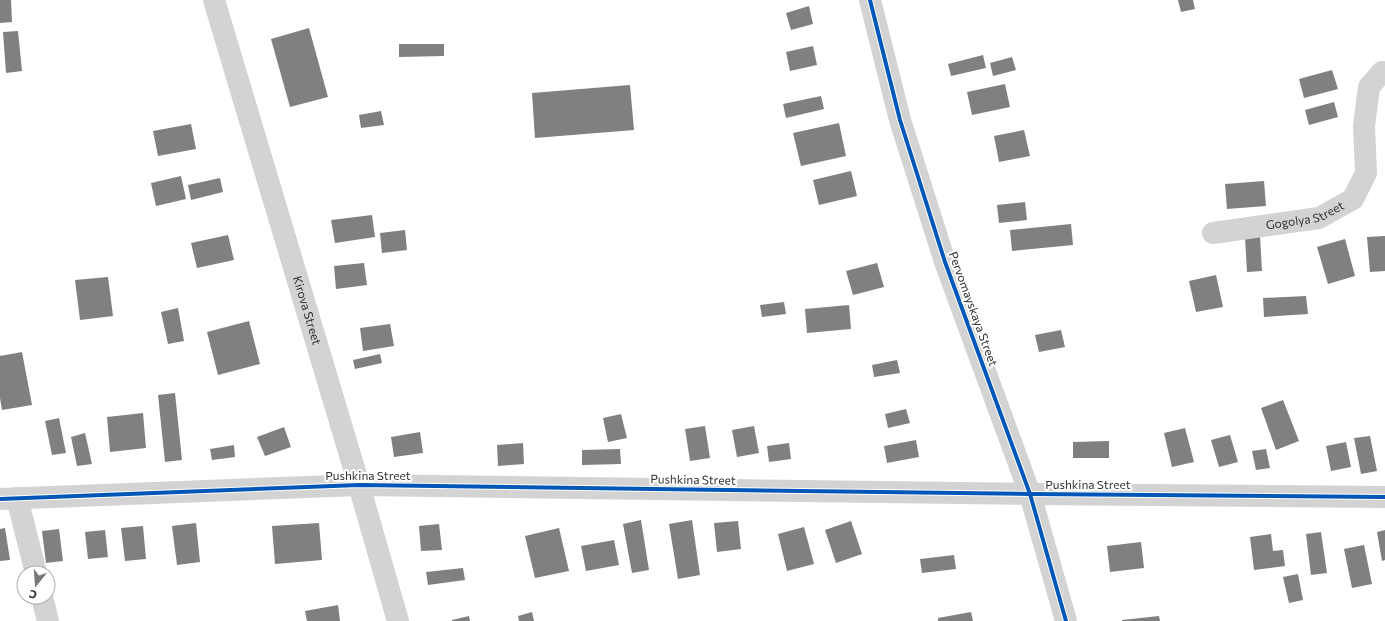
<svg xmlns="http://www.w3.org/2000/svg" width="1385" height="621" viewBox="0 0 1385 621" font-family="Commissioner,sans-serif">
<rect width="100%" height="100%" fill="#fff"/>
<!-- building -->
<g fill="#808080">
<path d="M 0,0 L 11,0 L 12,22 L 0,23 Z"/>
<path d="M 1178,0 L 1193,0 L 1195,9 L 1181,12 Z"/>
<path d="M 809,6 L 813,24 L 791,30 L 786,13 Z"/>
<path d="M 309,28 L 328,97 L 290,107 L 271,39 Z"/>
<path d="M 18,31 L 22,71 L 6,73 L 3,32 Z"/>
<path d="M 399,44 L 444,44 L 444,56 L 399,57 Z"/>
<path d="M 813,46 L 817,65 L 790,71 L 786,52 Z"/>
<path d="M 983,55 L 986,68 L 951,76 L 948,64 Z"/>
<path d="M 1012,57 L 1016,70 L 993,76 L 990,63 Z"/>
<path d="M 1332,70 L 1338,89 L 1304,98 L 1299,79 Z"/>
<path d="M 1005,84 L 1010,107 L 972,115 L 967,92 Z"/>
<path d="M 630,85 L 634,130 L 535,138 L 532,93 Z"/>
<path d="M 821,96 L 824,109 L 786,118 L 783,104 Z"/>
<path d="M 1334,102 L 1338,117 L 1309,125 L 1305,110 Z"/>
<path d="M 381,111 L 384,125 L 361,128 L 359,115 Z"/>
<path d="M 839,123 L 846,156 L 801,166 L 793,133 Z"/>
<path d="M 191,124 L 196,149 L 158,156 L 153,131 Z"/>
<path d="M 1024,130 L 1030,156 L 999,162 L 994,136 Z"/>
<path d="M 851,171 L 857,196 L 819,205 L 813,180 Z"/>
<path d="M 181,176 L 186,199 L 156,206 L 151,183 Z"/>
<path d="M 220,178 L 223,192 L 191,200 L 188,185 Z"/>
<path d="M 1264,181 L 1266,206 L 1227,209 L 1225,184 Z"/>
<path d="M 1025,202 L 1027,220 L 999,223 L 997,205 Z"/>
<path d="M 372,215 L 375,237 L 335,243 L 331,220 Z"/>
<path d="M 1071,224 L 1073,245 L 1012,251 L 1010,230 Z"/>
<path d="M 405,230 L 407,250 L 382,253 L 380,233 Z"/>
<path d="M 228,235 L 234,260 L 197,268 L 191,243 Z"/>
<path d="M 1260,236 L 1262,271 L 1247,272 L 1245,237 Z"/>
<path d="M 1385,236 L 1385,271 L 1370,272 L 1367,237 Z"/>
<path d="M 1345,239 L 1355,276 L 1328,284 L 1317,247 Z"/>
<path d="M 364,263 L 367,285 L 336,289 L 334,266 Z"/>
<path d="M 877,263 L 884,287 L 853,295 L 846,271 Z"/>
<path d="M 1216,275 L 1223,307 L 1196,312 L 1189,281 Z"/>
<path d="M 108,277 L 113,316 L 80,320 L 75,280 Z"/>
<path d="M 1306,296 L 1308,314 L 1264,317 L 1263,298 Z"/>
<path d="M 784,302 L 786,314 L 762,317 L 760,305 Z"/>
<path d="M 849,305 L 851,329 L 807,333 L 805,309 Z"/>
<path d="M 178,308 L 184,341 L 168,344 L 161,312 Z"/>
<path d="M 249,321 L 260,364 L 218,375 L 207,332 Z"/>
<path d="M 390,324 L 394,346 L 363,351 L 360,328 Z"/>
<path d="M 1061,330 L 1065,347 L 1039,352 L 1035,335 Z"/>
<path d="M 22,352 L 32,405 L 2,410 L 0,398 L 0,356 Z"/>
<path d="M 380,354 L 382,363 L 355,369 L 353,360 Z"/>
<path d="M 897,360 L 900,373 L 874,377 L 872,365 Z"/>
<path d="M 175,393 L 182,460 L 165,462 L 158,395 Z"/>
<path d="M 1283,400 L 1299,441 L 1276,450 L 1261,408 Z"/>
<path d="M 906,409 L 910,423 L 888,428 L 885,414 Z"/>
<path d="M 143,413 L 146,448 L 110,452 L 107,417 Z"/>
<path d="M 621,414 L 627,438 L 608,442 L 603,418 Z"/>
<path d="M 59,418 L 66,453 L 52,455 L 45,421 Z"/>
<path d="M 705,426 L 710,458 L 690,461 L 685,429 Z"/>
<path d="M 754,426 L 759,453 L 737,457 L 732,430 Z"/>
<path d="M 284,427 L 291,447 L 265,456 L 257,437 Z"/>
<path d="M 1185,428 L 1194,462 L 1172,467 L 1164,433 Z"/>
<path d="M 420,432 L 423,453 L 394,457 L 391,437 Z"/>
<path d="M 85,433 L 92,464 L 77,466 L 71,437 Z"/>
<path d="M 1230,435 L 1238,462 L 1219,467 L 1211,440 Z"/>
<path d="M 1370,436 L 1377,471 L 1361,474 L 1354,438 Z"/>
<path d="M 916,440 L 919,457 L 887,463 L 884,446 Z"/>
<path d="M 1109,441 L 1109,458 L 1073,458 L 1073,442 Z"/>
<path d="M 1346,442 L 1351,467 L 1331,471 L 1326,446 Z"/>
<path d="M 523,443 L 524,464 L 498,466 L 497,445 Z"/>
<path d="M 789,443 L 791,459 L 769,462 L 767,446 Z"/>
<path d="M 234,445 L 235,457 L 212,460 L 210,449 Z"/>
<path d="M 620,449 L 621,464 L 582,465 L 582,450 Z"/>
<path d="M 1266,449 L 1270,468 L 1256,470 L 1252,451 Z"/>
<path d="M 641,520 L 649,570 L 632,573 L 623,524 Z"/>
<path d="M 692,520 L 700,575 L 678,579 L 669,524 Z"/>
<path d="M 738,521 L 741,549 L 717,552 L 714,523 Z"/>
<path d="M 851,521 L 862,554 L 836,563 L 825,530 Z"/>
<path d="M 196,523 L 200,562 L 177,565 L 172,526 Z"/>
<path d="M 319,523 L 322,560 L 275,564 L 272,526 Z"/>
<path d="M 439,524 L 442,550 L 421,551 L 419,526 Z"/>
<path d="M 143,526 L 146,559 L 125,561 L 121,528 Z"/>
<path d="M 804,527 L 814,564 L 787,571 L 778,534 Z"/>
<path d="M 5,528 L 10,560 L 0,561 L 0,529 Z"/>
<path d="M 559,528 L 569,571 L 535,578 L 525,536 Z"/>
<path d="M 59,529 L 63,561 L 46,563 L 42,531 Z"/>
<path d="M 105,530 L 108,557 L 88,559 L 85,532 Z"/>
<path d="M 1385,530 L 1385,560 L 1382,561 L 1377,532 Z"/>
<path d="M 1321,532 L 1327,573 L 1311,575 L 1306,534 Z"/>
<path d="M 1271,534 L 1273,551 L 1283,550 L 1285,566 L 1254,570 L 1250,537 Z"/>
<path d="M 614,540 L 619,565 L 586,571 L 581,546 Z"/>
<path d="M 1141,542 L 1144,568 L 1110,572 L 1107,546 Z"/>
<path d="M 1364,545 L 1372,584 L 1352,588 L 1344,549 Z"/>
<path d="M 954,555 L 956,569 L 922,573 L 920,559 Z"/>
<path d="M 463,568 L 465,580 L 428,585 L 426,572 Z"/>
<path d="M 1298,574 L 1303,600 L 1289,603 L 1283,577 Z"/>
<path d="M 338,605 L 340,621 L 307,621 L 305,611 Z"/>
<path d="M 532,612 L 534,621 L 519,621 L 518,616 Z"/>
<path d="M 971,612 L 973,621 L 938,621 L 938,618 Z"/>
<path d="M 469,616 L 470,621 L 452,621 L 452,620 Z"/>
<path d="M 1159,616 L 1160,621 L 1122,621 L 1122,620 Z"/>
</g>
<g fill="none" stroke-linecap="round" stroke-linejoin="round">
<!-- minor -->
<g stroke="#d3d3d3" stroke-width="22">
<path id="s1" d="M 214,0 L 359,485 L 398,621"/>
<path d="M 870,0 L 900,120 L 945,262 L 1030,494 L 1066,621"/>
<path id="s2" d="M 1213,233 L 1319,218 L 1353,199 L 1366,173 L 1364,126 L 1369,87 L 1382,72 L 1385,72"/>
<path d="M 17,498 L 36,573"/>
<path d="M 0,499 L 359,485 L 1030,494 L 1385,497"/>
<path d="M 42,597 L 48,621"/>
</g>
<defs>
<g id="cycleway">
<path d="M 870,0 L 900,120 L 945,262 L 1030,494 L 1066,621"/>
<path d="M 0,499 L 359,485 L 1030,494 L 1385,497"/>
</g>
</defs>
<!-- cycleway casing -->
<use href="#cycleway" stroke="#fff" stroke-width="6"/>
<!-- cycleway -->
<use href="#cycleway" stroke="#0057b8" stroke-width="4"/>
</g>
<g text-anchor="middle" stroke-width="4" stroke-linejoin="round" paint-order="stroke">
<!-- street labels -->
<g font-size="12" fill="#313131" stroke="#fff">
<text dy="4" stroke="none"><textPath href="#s2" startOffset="94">Gogolya Street</textPath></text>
<text transform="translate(973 309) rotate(70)" y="4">Pervomayskaya Street</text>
<text dy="4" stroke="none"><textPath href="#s1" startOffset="324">Kirova Street</textPath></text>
<text x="368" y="480">Pushkina Street</text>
<text transform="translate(693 480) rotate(1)" y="4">Pushkina Street</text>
<text x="1088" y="489">Pushkina Street</text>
</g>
</g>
<!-- north arrow -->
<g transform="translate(36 585) rotate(197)"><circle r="19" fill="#ffffff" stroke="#adadad"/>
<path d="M0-3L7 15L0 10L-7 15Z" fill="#797979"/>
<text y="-6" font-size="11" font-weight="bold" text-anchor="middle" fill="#313131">С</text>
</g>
</svg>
